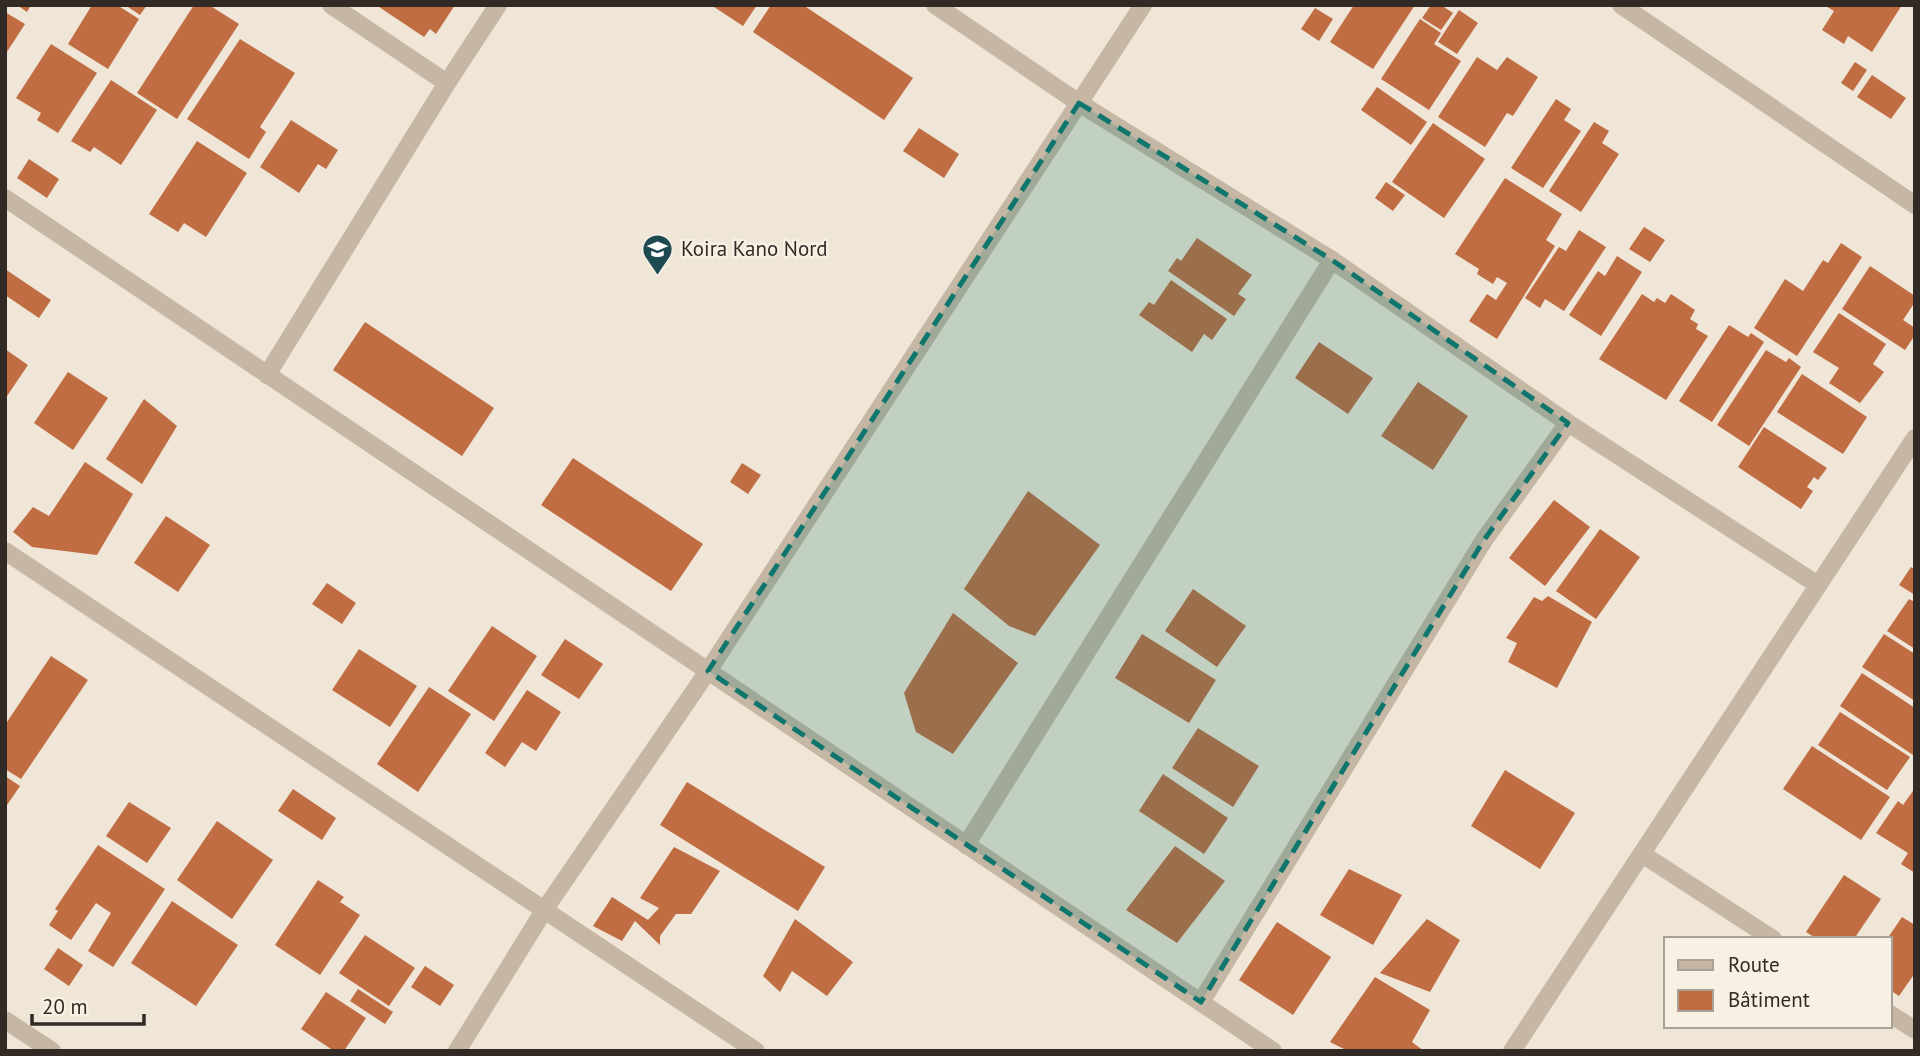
<svg xmlns="http://www.w3.org/2000/svg" width="1920" height="1056" viewBox="0 0 1920 1056" font-family="'PT Sans',sans-serif">
<rect width="100%" height="100%" fill="#efe6d7"/>
<!-- building -->
<g fill="#c06d44">
<path d="M 17,5 L 31,5 L 27,12 Z"/>
<path d="M 92,5 L 117,5 L 139,19 L 108,69 L 68,44 Z"/>
<path d="M 125,5 L 147,5 L 140,15 Z"/>
<path d="M 194,5 L 209,5 L 239,24 L 177,119 L 137,93 Z"/>
<path d="M 376,5 L 455,5 L 436,34 L 430,29 L 424,37 Z"/>
<path d="M 711,5 L 757,5 L 743,26 Z"/>
<path d="M 771,5 L 803,5 L 913,78 L 884,120 L 753,32 Z"/>
<path d="M 1354,5 L 1415,5 L 1373,69 L 1330,42 Z"/>
<path d="M 1431,5 L 1441,5 L 1453,13 L 1441,30 L 1422,18 Z"/>
<path d="M 1824,5 L 1902,5 L 1872,52 L 1848,36 L 1844,44 L 1822,30 L 1834,11 Z"/>
<path d="M 1315,8 L 1333,19 L 1319,41 L 1301,29 Z"/>
<path d="M 1459,10 L 1478,23 L 1457,54 L 1438,42 Z"/>
<path d="M 5,12 L 25,24 L 5,55 Z"/>
<path d="M 1420,19 L 1441,33 L 1434,44 L 1461,61 L 1429,110 L 1381,79 Z"/>
<path d="M 240,39 L 295,73 L 260,127 L 266,132 L 249,159 L 187,119 Z"/>
<path d="M 51,44 L 97,73 L 58,133 L 37,120 L 41,113 L 16,98 Z"/>
<path d="M 1477,57 L 1497,70 L 1507,57 L 1538,77 L 1513,116 L 1507,113 L 1485,147 L 1438,117 Z"/>
<path d="M 1855,62 L 1867,70 L 1853,91 L 1841,83 Z"/>
<path d="M 1872,75 L 1906,98 L 1891,119 L 1857,97 Z"/>
<path d="M 111,80 L 157,110 L 121,165 L 94,147 L 90,152 L 71,141 Z"/>
<path d="M 1377,87 L 1427,122 L 1411,145 L 1361,110 Z"/>
<path d="M 1556,99 L 1571,109 L 1564,120 L 1581,131 L 1543,188 L 1511,168 Z"/>
<path d="M 291,120 L 338,150 L 326,169 L 318,164 L 299,193 L 260,167 Z"/>
<path d="M 1594,122 L 1609,131 L 1602,143 L 1619,154 L 1581,212 L 1549,191 Z"/>
<path d="M 1433,123 L 1485,159 L 1444,218 L 1392,182 Z"/>
<path d="M 919,128 L 959,154 L 944,178 L 903,151 Z"/>
<path d="M 197,141 L 247,173 L 206,237 L 184,223 L 178,232 L 149,214 Z"/>
<path d="M 29,159 L 59,179 L 47,198 L 17,178 Z"/>
<path d="M 1505,178 L 1562,214 L 1546,240 L 1555,246 L 1497,339 L 1469,321 L 1487,294 L 1496,300 L 1507,283 L 1497,277 L 1493,284 L 1477,274 L 1479,269 L 1455,254 Z"/>
<path d="M 1386,182 L 1405,195 L 1393,211 L 1375,198 Z"/>
<path d="M 1644,227 L 1665,240 L 1650,262 L 1629,249 Z"/>
<path d="M 1579,230 L 1606,247 L 1564,311 L 1545,299 L 1540,308 L 1525,298 L 1559,247 L 1566,251 Z"/>
<path d="M 1197,238 L 1252,275 L 1238,294 L 1246,299 L 1234,316 L 1168,271 L 1177,258 L 1181,261 Z"/>
<path d="M 1841,243 L 1862,257 L 1797,356 L 1754,328 L 1785,279 L 1803,291 L 1823,260 L 1828,263 Z"/>
<path d="M 1617,256 L 1642,272 L 1601,336 L 1569,315 L 1598,271 L 1605,276 Z"/>
<path d="M 1870,266 L 1915,296 L 1915,302 L 1903,320 L 1915,328 L 1915,335 L 1905,350 L 1842,309 Z"/>
<path d="M 5,269 L 51,300 L 39,318 L 5,295 Z"/>
<path d="M 1171,280 L 1227,319 L 1212,340 L 1204,334 L 1192,352 L 1139,315 L 1149,302 L 1154,305 Z"/>
<path d="M 1642,294 L 1654,302 L 1657,298 L 1665,303 L 1671,294 L 1695,310 L 1690,319 L 1698,324 L 1696,329 L 1708,336 L 1666,400 L 1599,359 Z"/>
<path d="M 1839,313 L 1886,344 L 1873,364 L 1884,372 L 1860,403 L 1829,383 L 1839,368 L 1813,352 Z"/>
<path d="M 365,322 L 494,408 L 462,456 L 333,370 Z"/>
<path d="M 1729,325 L 1748,337 L 1751,333 L 1764,342 L 1712,422 L 1679,401 Z"/>
<path d="M 1319,342 L 1373,378 L 1348,414 L 1295,378 Z"/>
<path d="M 5,349 L 28,365 L 5,399 Z"/>
<path d="M 1766,350 L 1786,362 L 1789,358 L 1801,367 L 1749,446 L 1717,425 Z"/>
<path d="M 68,372 L 108,398 L 73,450 L 34,423 Z"/>
<path d="M 1802,374 L 1867,417 L 1843,454 L 1777,412 Z"/>
<path d="M 1418,382 L 1468,416 L 1433,470 L 1381,436 Z"/>
<path d="M 144,399 L 177,426 L 142,484 L 106,459 Z"/>
<path d="M 1764,427 L 1827,468 L 1818,480 L 1814,477 L 1807,487 L 1813,491 L 1801,509 L 1738,467 Z"/>
<path d="M 573,458 L 703,544 L 671,591 L 541,505 Z"/>
<path d="M 85,462 L 133,494 L 97,555 L 32,547 L 13,532 L 33,507 L 49,516 Z"/>
<path d="M 742,463 L 761,475 L 748,494 L 730,482 Z"/>
<path d="M 1028,491 L 1100,545 L 1035,636 L 1009,626 L 964,589 Z"/>
<path d="M 1554,500 L 1590,527 L 1545,586 L 1509,558 Z"/>
<path d="M 166,516 L 210,545 L 178,592 L 134,563 Z"/>
<path d="M 1600,529 L 1640,557 L 1596,619 L 1556,591 Z"/>
<path d="M 1911,567 L 1915,570 L 1915,595 L 1899,585 Z"/>
<path d="M 327,583 L 356,603 L 342,624 L 312,604 Z"/>
<path d="M 1193,589 L 1246,626 L 1217,667 L 1165,631 Z"/>
<path d="M 1548,596 L 1592,622 L 1557,688 L 1508,662 L 1517,643 L 1506,638 L 1534,597 L 1542,601 Z"/>
<path d="M 1909,599 L 1915,602 L 1915,649 L 1887,631 Z"/>
<path d="M 953,613 L 1018,663 L 953,754 L 916,732 L 904,693 Z"/>
<path d="M 492,626 L 537,656 L 494,721 L 448,691 Z"/>
<path d="M 1142,634 L 1216,680 L 1189,723 L 1115,678 Z"/>
<path d="M 1884,634 L 1915,654 L 1915,701 L 1862,667 Z"/>
<path d="M 565,639 L 603,664 L 579,699 L 541,675 Z"/>
<path d="M 359,649 L 417,686 L 390,727 L 332,690 Z"/>
<path d="M 51,656 L 88,680 L 21,779 L 5,769 L 5,725 Z"/>
<path d="M 1862,673 L 1915,708 L 1913,755 L 1840,706 Z"/>
<path d="M 429,687 L 471,714 L 418,792 L 377,764 Z"/>
<path d="M 527,690 L 561,712 L 536,751 L 522,742 L 505,767 L 485,753 Z"/>
<path d="M 1840,712 L 1910,757 L 1887,790 L 1818,745 Z"/>
<path d="M 1198,728 L 1259,766 L 1233,807 L 1172,768 Z"/>
<path d="M 1812,746 L 1890,797 L 1861,840 L 1783,789 Z"/>
<path d="M 1505,770 L 1575,813 L 1540,869 L 1471,826 Z"/>
<path d="M 1163,774 L 1228,818 L 1204,854 L 1139,811 Z"/>
<path d="M 5,776 L 20,786 L 5,808 Z"/>
<path d="M 687,782 L 825,867 L 798,911 L 660,825 Z"/>
<path d="M 1915,788 L 1915,873 L 1901,864 L 1908,853 L 1876,833 L 1898,801 L 1903,805 Z"/>
<path d="M 293,789 L 336,818 L 322,840 L 278,811 Z"/>
<path d="M 129,802 L 171,828 L 147,863 L 106,836 Z"/>
<path d="M 217,821 L 273,860 L 232,919 L 177,880 Z"/>
<path d="M 98,845 L 165,889 L 113,967 L 88,951 L 111,913 L 96,903 L 71,940 L 49,925 L 58,911 L 55,909 Z"/>
<path d="M 1175,846 L 1225,881 L 1177,943 L 1126,910 Z"/>
<path d="M 674,847 L 720,871 L 691,914 L 676,914 L 660,936 L 660,945 L 635,921 L 622,941 L 593,926 L 612,897 L 648,920 L 659,908 L 640,898 Z"/>
<path d="M 1349,869 L 1402,895 L 1373,945 L 1320,915 Z"/>
<path d="M 1844,875 L 1881,899 L 1854,939 L 1817,939 L 1806,932 Z"/>
<path d="M 318,880 L 344,897 L 340,902 L 360,915 L 320,975 L 275,945 Z"/>
<path d="M 172,901 L 238,945 L 196,1006 L 131,963 Z"/>
<path d="M 1902,917 L 1915,925 L 1915,973 L 1899,996 L 1890,990 L 1890,939 L 1887,939 Z"/>
<path d="M 795,919 L 853,962 L 827,996 L 792,971 L 780,992 L 763,976 Z"/>
<path d="M 1427,919 L 1460,940 L 1430,992 L 1380,973 Z"/>
<path d="M 1277,922 L 1331,957 L 1293,1015 L 1239,980 Z"/>
<path d="M 365,935 L 415,968 L 389,1006 L 339,973 Z"/>
<path d="M 58,948 L 83,965 L 69,986 L 44,969 Z"/>
<path d="M 425,966 L 454,985 L 440,1006 L 411,987 Z"/>
<path d="M 1375,977 L 1430,1010 L 1412,1042 L 1424,1051 L 1348,1051 L 1330,1042 Z"/>
<path d="M 358,989 L 393,1012 L 385,1024 L 350,1001 Z"/>
<path d="M 326,992 L 366,1018 L 344,1051 L 334,1051 L 301,1029 Z"/>
</g>
<g fill="none" stroke-linecap="round" stroke-linejoin="round">
<!-- minor -->
<g stroke="#c6b6a4" stroke-width="18">
<path d="M 331,5 L 447,83"/>
<path d="M 935,5 L 1079,103 L 1332,260 L 1568,423 L 1818,585"/>
<path d="M 1621,5 L 1915,205"/>
<path d="M 5,198 L 1273,1051"/>
<path d="M 267,375 L 447,83 L 498,5"/>
<path d="M 5,551 L 756,1051"/>
<path d="M 966,845 L 1332,260"/>
<path d="M 1642,854 L 1773,939"/>
<path d="M 1201,1002 L 1484,540 L 1568,423"/>
<path d="M 1890,1014 L 1915,1030"/>
<path d="M 5,1020 L 52,1051"/>
<path d="M 457,1051 L 545,909 L 708,671 L 1143,5"/>
<path d="M 1512,1051 L 1915,438"/>
</g>
</g>
<!-- marked area -->
<path fill="#0f766e" fill-opacity="0.2" stroke="#0f766e" stroke-width="5" stroke-dasharray="14 9" stroke-linejoin="round" d="M 1079,103 L 1332,260 L 1568,423 L 1484,540 L 1201,1002 L 708,671 Z"/>
<!-- icons -->
<defs>
<symbol id="school-pin" viewBox="-11 -11 22 30"><path d="M0 17L-7.5 6A9.5 9.5 0 1 1 7.5 6Z" fill="#1d4951" stroke="#f7f0e3"/><path d="M0-5L7-2L0 1L-7-2ZM-4 1L0 2.5L4 1V4Q0 6-4 4Z" fill="#fff"/></symbol>
</defs>
<g fill-rule="evenodd">
<use href="#school-pin" x="640" y="232" width="35" height="47"/>
</g>
<g text-anchor="middle" stroke-width="5" stroke-linejoin="round" paint-order="stroke">
<!-- poi labels -->
<g font-size="21" fill="#322a25" stroke="#f7f0e3" text-anchor="start">
<text x="681" y="256">Koira Kano Nord</text>
</g>
</g>
<!-- border -->
<rect width="1920" height="1056" fill="none" stroke="#322a25" stroke-width="14"/>
<!-- legend -->
<rect x="1664" y="937" width="228" height="91" fill="#f7f0e3" stroke="#a8a197" stroke-width="2"/>
<rect x="1678" y="960" width="35" height="10" fill="#c6b6a4" stroke="#a8a197" stroke-width="2"/>
<text x="1728" y="972" font-size="21" fill="#322a25">Route</text>
<rect x="1678" y="990" width="35" height="21" fill="#c06d44" stroke="#a8a197" stroke-width="2"/>
<text x="1728" y="1007" font-size="21" fill="#322a25">Bâtiment</text>
<!-- scale -->
<path d="M32 1014v10h112v-10" fill="none" stroke="#322a25" stroke-width="3.5"/>
<text x="42" y="1014" font-size="21" fill="#322a25" stroke="#f7f0e3" stroke-width="5" paint-order="stroke">20 m</text>
</svg>
